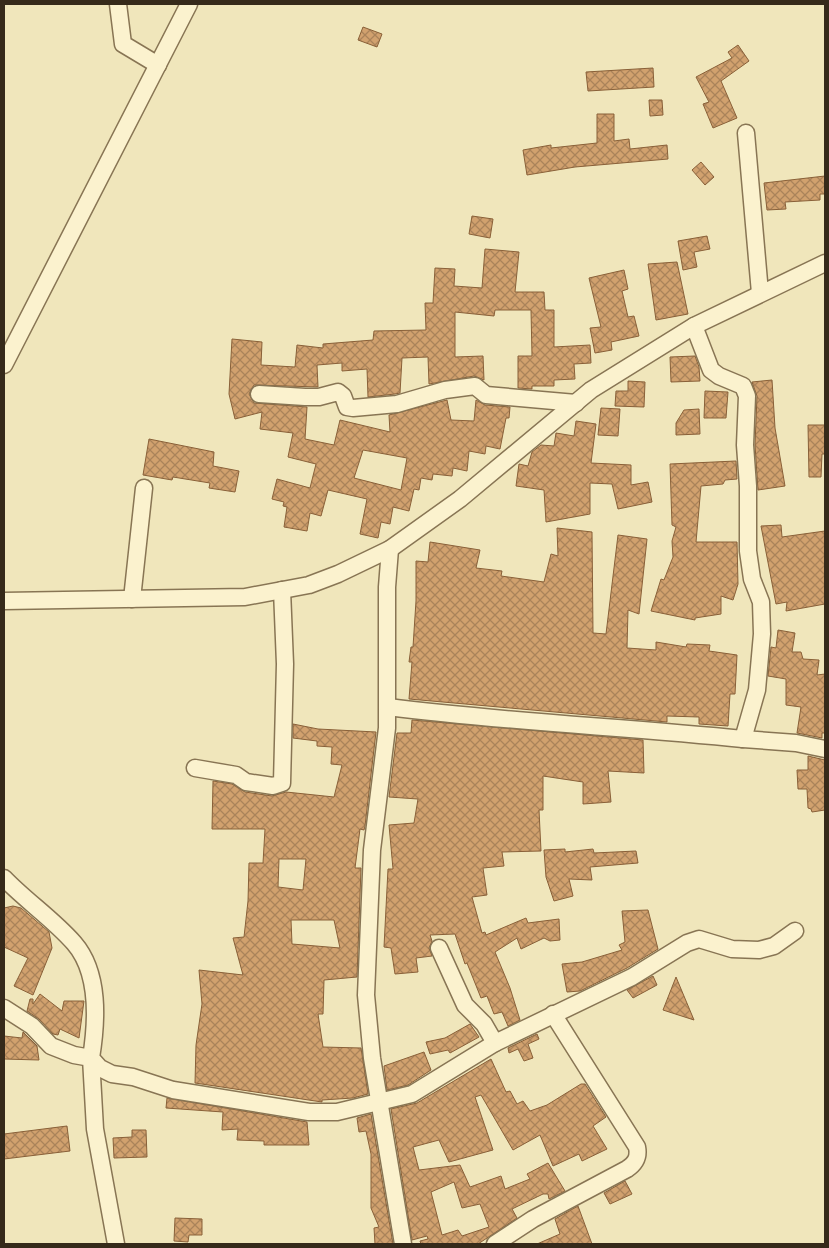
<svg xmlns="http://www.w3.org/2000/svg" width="829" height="1248" viewBox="0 0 829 1248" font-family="Spectral,serif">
<defs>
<pattern id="building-cross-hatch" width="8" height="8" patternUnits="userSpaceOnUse" patternTransform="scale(1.25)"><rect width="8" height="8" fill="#d1a16e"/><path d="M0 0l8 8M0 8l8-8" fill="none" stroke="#aa835a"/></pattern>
</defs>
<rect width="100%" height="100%" fill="#f0e6bb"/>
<!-- building -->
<g fill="url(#building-cross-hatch)" stroke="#896038" fill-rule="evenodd">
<path d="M 363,27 L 382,34 L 377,47 L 358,40 Z"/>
<path d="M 738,45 L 749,61 L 721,81 L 737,118 L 713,128 L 703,104 L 709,102 L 696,77 L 732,58 L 728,52 Z"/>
<path d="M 653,68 L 654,87 L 588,91 L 586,72 Z"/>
<path d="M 649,100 L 662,100 L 663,115 L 650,116 Z"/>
<path d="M 597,114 L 614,114 L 614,141 L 629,139 L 630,149 L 667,145 L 668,159 L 575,167 L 527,175 L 523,150 L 551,145 L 551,148 L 597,143 Z"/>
<path d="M 701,162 L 714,177 L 705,185 L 692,170 Z"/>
<path d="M 825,176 L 825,194 L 820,194 L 820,200 L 785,202 L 786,209 L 767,210 L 764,183 Z"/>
<path d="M 472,216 L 493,219 L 490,238 L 469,234 Z"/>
<path d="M 707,236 L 710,249 L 694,252 L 697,267 L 683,270 L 678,241 Z"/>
<path d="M 485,249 L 519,252 L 515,292 L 544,292 L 545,310 L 554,310 L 554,347 L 590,345 L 591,363 L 574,364 L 575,379 L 554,380 L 554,386 L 532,386 L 532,389 L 518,388 L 518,356 L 532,356 L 531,310 L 495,310 L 494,316 L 455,312 L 455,357 L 483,356 L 484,380 L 474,376 L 429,384 L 428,357 L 402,358 L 400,393 L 395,394 L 368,397 L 367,369 L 342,371 L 342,363 L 317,365 L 318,387 L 254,385 L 249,394 L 254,403 L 307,407 L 305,439 L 334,445 L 340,420 L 390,432 L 389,415 L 447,400 L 451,420 L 474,421 L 476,400 L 485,405 L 510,407 L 509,418 L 506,418 L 500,449 L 486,446 L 485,454 L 469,451 L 467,471 L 453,468 L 452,476 L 433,474 L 432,480 L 421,478 L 419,490 L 414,489 L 409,511 L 393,507 L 390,524 L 381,522 L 378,538 L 360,534 L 367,499 L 328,490 L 321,516 L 310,513 L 307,531 L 284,527 L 287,507 L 283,506 L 284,502 L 272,499 L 277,479 L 310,488 L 316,464 L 288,457 L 293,433 L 260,429 L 262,412 L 235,419 L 229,394 L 232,339 L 262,342 L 261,365 L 295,367 L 297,345 L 323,348 L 323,344 L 373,340 L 374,331 L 426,330 L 425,303 L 433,303 L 435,268 L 455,269 L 454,286 L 482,288 ZM 363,450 L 407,458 L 401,490 L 354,478 Z"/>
<path d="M 677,262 L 688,314 L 656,320 L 648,264 Z"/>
<path d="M 624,270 L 628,289 L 622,291 L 628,317 L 634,316 L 639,336 L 611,342 L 612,350 L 595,353 L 590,328 L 601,327 L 589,278 Z"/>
<path d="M 695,356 L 699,367 L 700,381 L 671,382 L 670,357 Z"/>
<path d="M 772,380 L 775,428 L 785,486 L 758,490 L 755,445 L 757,396 L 752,382 Z"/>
<path d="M 628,381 L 645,382 L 644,407 L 615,406 L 616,391 L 628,391 Z"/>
<path d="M 705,391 L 728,392 L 726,418 L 704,418 Z"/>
<path d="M 601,408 L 620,409 L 618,436 L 598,435 Z"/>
<path d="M 699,409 L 700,434 L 676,435 L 676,423 L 684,410 Z"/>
<path d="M 576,421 L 596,424 L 591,463 L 631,465 L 631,485 L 648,482 L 652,502 L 618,509 L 612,484 L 590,483 L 590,514 L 546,522 L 544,490 L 516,486 L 519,464 L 528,466 L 532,452 L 541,445 L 554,446 L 556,433 L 574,436 Z"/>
<path d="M 808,425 L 825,425 L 825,454 L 822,454 L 821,477 L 809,477 Z"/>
<path d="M 149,439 L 214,452 L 213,466 L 239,471 L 235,492 L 209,488 L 210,483 L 173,477 L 172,480 L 143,475 Z"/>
<path d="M 736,461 L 737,479 L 725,480 L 723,484 L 701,486 L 696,542 L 737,542 L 738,584 L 733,600 L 721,596 L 721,614 L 695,618 L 695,620 L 651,611 L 661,579 L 664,580 L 673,557 L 672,541 L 676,527 L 672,525 L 670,464 Z"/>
<path d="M 781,525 L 782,537 L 825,531 L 825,604 L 786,611 L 787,602 L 776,604 L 761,526 Z"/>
<path d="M 557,528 L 592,532 L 593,633 L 606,634 L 618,535 L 647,539 L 639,614 L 628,610 L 627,648 L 656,650 L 656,642 L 686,647 L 687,644 L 710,645 L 709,651 L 737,655 L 735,694 L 730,694 L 728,726 L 699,724 L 699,717 L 667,716 L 667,722 L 409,699 L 412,662 L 409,662 L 411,647 L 413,647 L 416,601 L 416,561 L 428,562 L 430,542 L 480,550 L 476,568 L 502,571 L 501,576 L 544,582 L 551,554 L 558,556 Z"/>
<path d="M 778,630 L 795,633 L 792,652 L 801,652 L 803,659 L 819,660 L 817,675 L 825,674 L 825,733 L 822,733 L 822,738 L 797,733 L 801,707 L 786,705 L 786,679 L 768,676 L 771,647 L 776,648 Z"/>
<path d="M 412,720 L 643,740 L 644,773 L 608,771 L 611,802 L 583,804 L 583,782 L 543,776 L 543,810 L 539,810 L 541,851 L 502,852 L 504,866 L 483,868 L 487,895 L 472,897 L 482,933 L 485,932 L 486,935 L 526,918 L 528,923 L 559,919 L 560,940 L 550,941 L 544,938 L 521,949 L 517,938 L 495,952 L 510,988 L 520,1020 L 508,1026 L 502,1012 L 494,1014 L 487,996 L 481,998 L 467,963 L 465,964 L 455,934 L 430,935 L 432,941 L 429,948 L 432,956 L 416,958 L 418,972 L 395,974 L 391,948 L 384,947 L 388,869 L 393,869 L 389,825 L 414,823 L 418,799 L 389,797 L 397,733 L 411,733 Z"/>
<path d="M 293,724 L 318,729 L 376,732 L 365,826 L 364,830 L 360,829 L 355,868 L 361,868 L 357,977 L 324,980 L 323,1014 L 318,1014 L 323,1047 L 361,1048 L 368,1094 L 353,1098 L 322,1100 L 322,1102 L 195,1083 L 196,1045 L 202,1004 L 199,970 L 243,975 L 233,938 L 244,937 L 248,901 L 249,863 L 263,863 L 265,829 L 212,829 L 213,781 L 232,784 L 245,792 L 272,796 L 286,792 L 334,797 L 342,765 L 331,764 L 332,747 L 317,746 L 317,741 L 293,738 ZM 279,859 L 306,859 L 303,890 L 278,887 ZM 291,920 L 334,920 L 340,948 L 292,944 Z"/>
<path d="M 808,756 L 825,760 L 825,810 L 812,812 L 811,809 L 808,808 L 807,789 L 798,789 L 797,770 L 808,770 Z"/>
<path d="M 565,849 L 565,852 L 593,849 L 594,853 L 636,851 L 638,863 L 590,867 L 592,880 L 569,879 L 573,896 L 554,901 L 546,877 L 544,850 Z"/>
<path d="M 13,906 L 21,908 L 49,932 L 52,948 L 33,995 L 14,986 L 28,958 L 4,947 L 4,908 Z"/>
<path d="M 648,910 L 658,949 L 627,968 L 580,991 L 567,992 L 562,964 L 582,962 L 622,950 L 619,945 L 625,942 L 622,911 Z"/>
<path d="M 653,976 L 657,985 L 633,998 L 627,990 Z"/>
<path d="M 676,977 L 694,1020 L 663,1010 Z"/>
<path d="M 40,994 L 62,1011 L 64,1001 L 84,1001 L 79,1038 L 60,1029 L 58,1035 L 53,1034 L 39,1019 L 27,1011 L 30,999 L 33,999 L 33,1004 Z"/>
<path d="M 470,1024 L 479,1037 L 450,1053 L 448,1050 L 430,1054 L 426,1042 L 445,1038 Z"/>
<path d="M 23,1032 L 37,1046 L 39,1060 L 4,1059 L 4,1036 L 22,1038 Z"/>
<path d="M 537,1034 L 539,1039 L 528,1044 L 533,1058 L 524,1061 L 518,1049 L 509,1053 L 508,1048 Z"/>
<path d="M 424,1052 L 431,1070 L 408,1085 L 387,1090 L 384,1066 Z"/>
<path d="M 491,1059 L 506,1092 L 510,1091 L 517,1104 L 523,1101 L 530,1111 L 547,1105 L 581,1084 L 585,1084 L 606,1117 L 593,1126 L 607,1149 L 582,1161 L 579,1154 L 553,1166 L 540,1135 L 513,1150 L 481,1095 L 475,1097 L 493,1150 L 449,1162 L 439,1140 L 413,1147 L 419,1170 L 460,1165 L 470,1187 L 501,1176 L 505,1189 L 530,1179 L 527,1174 L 548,1163 L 565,1191 L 549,1199 L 548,1194 L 543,1194 L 512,1209 L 517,1218 L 478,1244 L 421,1244 L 420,1241 L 428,1239 L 427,1236 L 412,1240 L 391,1109 L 417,1103 ZM 454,1182 L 462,1208 L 480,1204 L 489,1227 L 462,1236 L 458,1230 L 442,1235 L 431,1192 Z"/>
<path d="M 167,1098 L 307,1122 L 309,1145 L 264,1145 L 264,1141 L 237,1140 L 238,1129 L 222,1130 L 223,1112 L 166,1108 Z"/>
<path d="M 371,1114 L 393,1244 L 375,1244 L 374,1228 L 379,1227 L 371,1208 L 371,1154 L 366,1131 L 359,1132 L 357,1118 Z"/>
<path d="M 67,1126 L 70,1151 L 4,1159 L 4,1134 Z"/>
<path d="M 132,1130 L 146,1130 L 147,1157 L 114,1158 L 113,1138 L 132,1137 Z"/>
<path d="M 625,1181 L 632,1194 L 610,1204 L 604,1193 Z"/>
<path d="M 578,1206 L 592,1244 L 537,1244 L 560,1234 L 555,1219 Z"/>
<path d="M 175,1218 L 202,1219 L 202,1235 L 189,1235 L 188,1242 L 174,1241 Z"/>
</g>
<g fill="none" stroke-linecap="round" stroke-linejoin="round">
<defs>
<g id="minor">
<path d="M 118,4 L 123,44 L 158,65"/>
<path d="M 746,133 L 760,293"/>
<path d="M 694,326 L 711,370 L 719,376 L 743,386 L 747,396 L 745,445 L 748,486 L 748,551 L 752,579 L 761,602 L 762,634 L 757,690 L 743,739 L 796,743 L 825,749"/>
<path d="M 4,365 L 189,4"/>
<path d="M 259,394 L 305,397 L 319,397 L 338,392 L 343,396 L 347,407 L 353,408 L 397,404 L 445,390 L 475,386 L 486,395 L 576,403"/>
<path d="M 390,549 L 387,587 L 387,728 L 372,850 L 366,995 L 372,1058 L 403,1244"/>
<path d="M 132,599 L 144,488"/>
<path d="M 4,601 L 245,597 L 309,585 L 338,574 L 390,549 L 460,499 L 591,390 L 694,326 L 825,263"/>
<path d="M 388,707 C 506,722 625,727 743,739"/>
<path d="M 195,768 L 236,775 L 246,782 L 273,786 L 282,783 L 285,664 L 282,590"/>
<path d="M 4,878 C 26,901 53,919 74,943 C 100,973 97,1021 91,1058 L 100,1068 L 112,1074 L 133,1077 L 173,1090 L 309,1112 L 337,1112 L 412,1094 L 495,1043 L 632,977 L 687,943 L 699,939 L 732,949 L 759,950 L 774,946 L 795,931"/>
<path d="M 439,948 L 465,1005 L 484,1024 L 495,1043"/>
<path d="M 4,1008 L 32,1026 L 51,1046 L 74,1055 L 91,1058 L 95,1129 L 116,1244"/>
<path d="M 495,1244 L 533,1219 L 627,1169 C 636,1163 639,1157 637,1147 L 553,1014"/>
</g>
</defs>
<!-- minor casing -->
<use href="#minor" stroke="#887554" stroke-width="19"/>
<!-- minor -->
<use href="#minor" stroke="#fbf2ce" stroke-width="16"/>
</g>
<!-- border -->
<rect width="829" height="1248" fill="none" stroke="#362a1a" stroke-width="10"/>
</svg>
